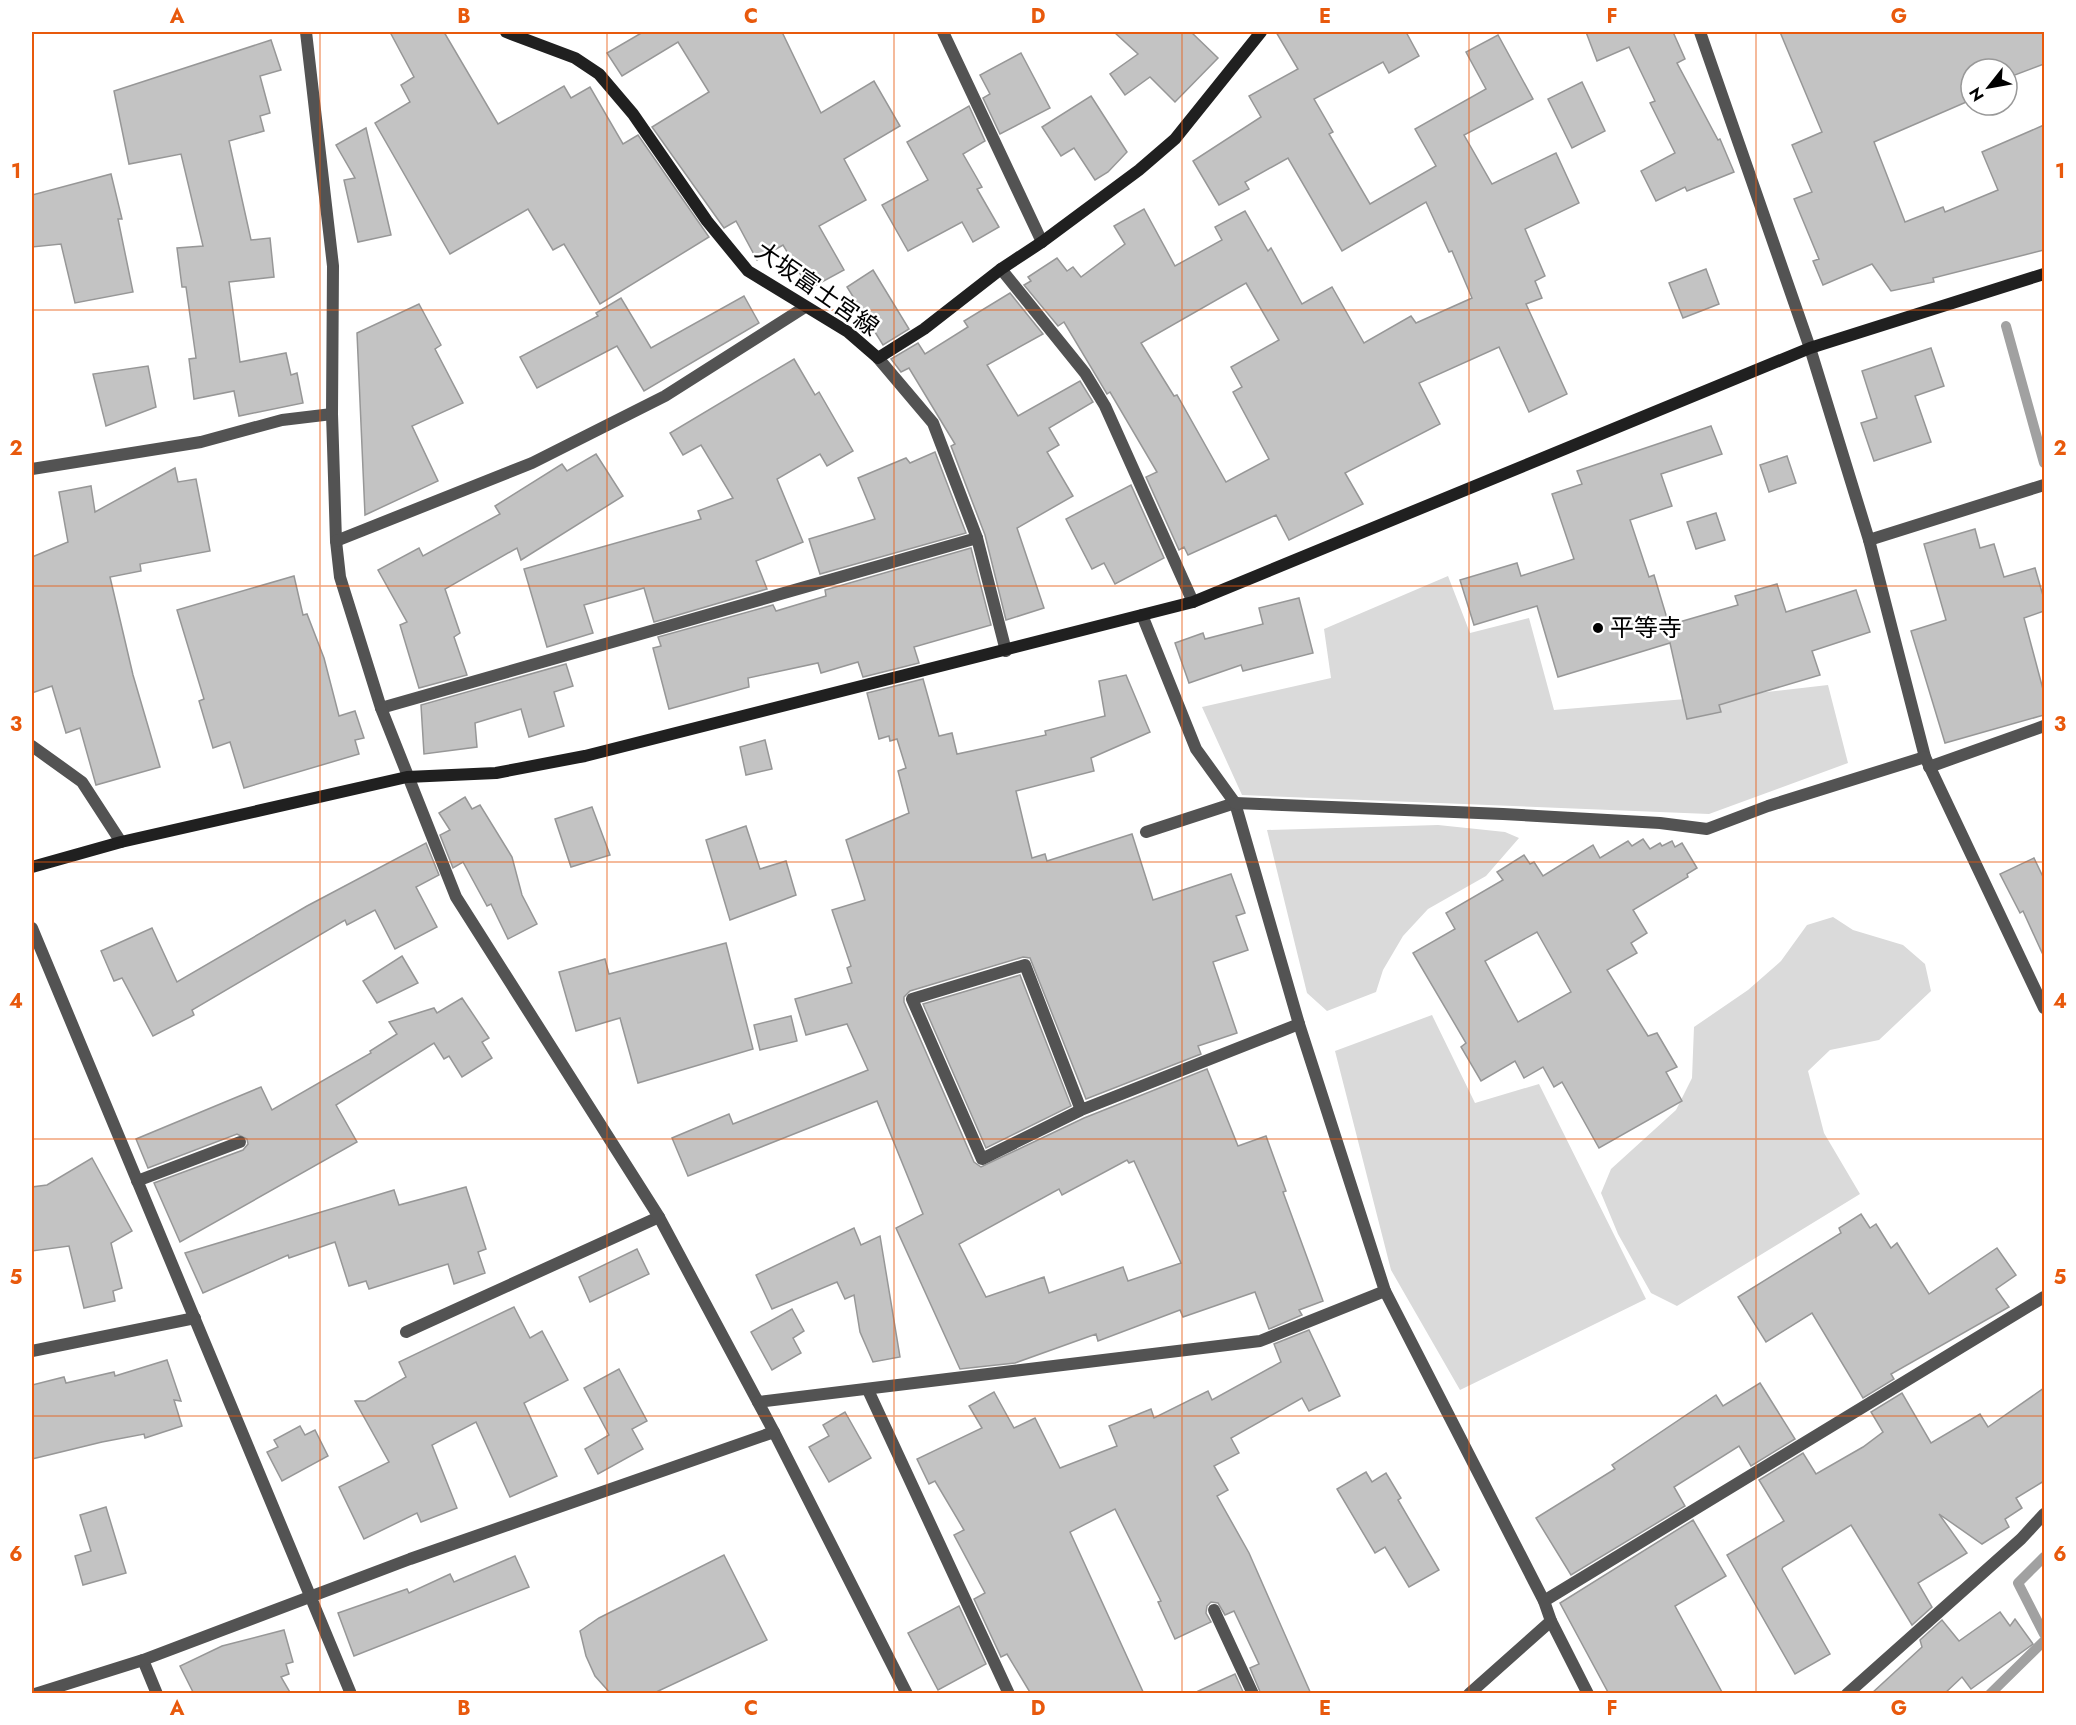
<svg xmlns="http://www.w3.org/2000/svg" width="2076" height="1725" viewBox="0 0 2076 1725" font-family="Jost,'Noto Sans JP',sans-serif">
<rect width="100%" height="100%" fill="#fff"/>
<!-- green -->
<g fill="#dadada">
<path d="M 1448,576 L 1470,633 L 1529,618 L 1554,710 L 1758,693 L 1828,685 L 1848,763 L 1709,814 L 1242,795 L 1202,707 L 1331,678 L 1324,629 Z"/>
<path d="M 1438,825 L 1505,832 L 1519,838 L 1486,876 L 1428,909 L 1403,936 L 1383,970 L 1376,992 L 1327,1011 L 1307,993 L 1267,830 Z"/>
<path d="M 1833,917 L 1853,930 L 1903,945 L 1925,964 L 1931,991 L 1879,1040 L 1830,1050 L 1808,1071 L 1824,1133 L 1860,1194 L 1677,1306 L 1651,1293 L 1618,1234 L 1601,1193 L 1611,1169 L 1676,1110 L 1692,1078 L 1694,1027 L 1748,990 L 1781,961 L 1807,925 Z"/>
<path d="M 1432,1015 L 1475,1103 L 1539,1084 L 1646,1299 L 1460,1390 L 1391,1270 L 1335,1051 Z"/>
</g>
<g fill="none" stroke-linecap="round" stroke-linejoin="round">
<!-- stream -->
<g stroke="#a1a1a1" stroke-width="10">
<path d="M 2006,326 L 2044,463"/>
<path d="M 2044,1557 L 2018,1583 L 2044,1634"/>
<path d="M 1990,1694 L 2044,1641"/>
</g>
</g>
<!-- building -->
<g fill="#c3c3c3" stroke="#979797" stroke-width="1.5" fill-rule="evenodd">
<path d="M 390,32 L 444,32 L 498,124 L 564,86 L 571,98 L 590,87 L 623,144 L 638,135 L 709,237 L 600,304 L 564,244 L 553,250 L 528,209 L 450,254 L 375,123 L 410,102 L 401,85 L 414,77 Z"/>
<path d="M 643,32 L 782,32 L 821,113 L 874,81 L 900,126 L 844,159 L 866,200 L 819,226 L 844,270 L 809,289 L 783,245 L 757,260 L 736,221 L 724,228 L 652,127 L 709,92 L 678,42 L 622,76 L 607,53 Z"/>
<path d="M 1114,32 L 1191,32 L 1218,58 L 1175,102 L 1150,77 L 1125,95 L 1110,74 L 1138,54 Z"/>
<path d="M 1276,32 L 1406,32 L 1419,56 L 1389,73 L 1383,62 L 1314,99 L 1333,132 L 1329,134 L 1370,204 L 1436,166 L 1415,129 L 1486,89 L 1466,52 L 1498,35 L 1533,99 L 1464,135 L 1492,184 L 1556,153 L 1579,203 L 1525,229 L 1545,276 L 1535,281 L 1542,298 L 1526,304 L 1567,394 L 1529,412 L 1499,347 L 1419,383 L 1440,424 L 1345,473 L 1363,504 L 1289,540 L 1276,515 L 1188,555 L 1184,547 L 1179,550 L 1146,477 L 1157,472 L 1110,392 L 1107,394 L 1064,322 L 1058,326 L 1024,285 L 1031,281 L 1028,277 L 1057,258 L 1067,271 L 1073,267 L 1081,277 L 1125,244 L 1114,226 L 1144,209 L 1175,266 L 1222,240 L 1215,227 L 1245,211 L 1268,251 L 1271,248 L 1302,304 L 1332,287 L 1364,343 L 1411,316 L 1416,323 L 1472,298 L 1452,251 L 1449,252 L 1426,202 L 1342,251 L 1288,158 L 1245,182 L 1249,189 L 1219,205 L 1193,161 L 1261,117 L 1249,96 L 1298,69 ZM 1246,283 L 1279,340 L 1231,367 L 1242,387 L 1233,392 L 1269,459 L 1226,482 L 1177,395 L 1174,396 L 1141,343 Z"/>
<path d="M 1586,32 L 1673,32 L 1685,59 L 1677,63 L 1718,140 L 1720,139 L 1734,172 L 1687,191 L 1685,187 L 1656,201 L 1641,171 L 1675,153 L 1650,103 L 1655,101 L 1629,47 L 1597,61 Z"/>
<path d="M 1780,32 L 2044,32 L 2044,64 L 2007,78 L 2007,69 L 1971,69 L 1971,100 L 1874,142 L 1905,222 L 1943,207 L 1945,212 L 1998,190 L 1982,152 L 2044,125 L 2044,250 L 1933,278 L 1934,282 L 1891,291 L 1872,264 L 1823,285 L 1813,261 L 1819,259 L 1794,199 L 1812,192 L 1792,145 L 1822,132 Z"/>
<path d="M 271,40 L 281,70 L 260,76 L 270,113 L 260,116 L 264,131 L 229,141 L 251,240 L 270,238 L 274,277 L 229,282 L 240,362 L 286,353 L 291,375 L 297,373 L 303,403 L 239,416 L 234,391 L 194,399 L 189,359 L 196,358 L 186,287 L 182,287 L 177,248 L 203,246 L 181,154 L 129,164 L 114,91 Z"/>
<path d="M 1021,53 L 1050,108 L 1000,134 L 983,98 L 990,94 L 980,75 Z"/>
<path d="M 1582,82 L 1605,131 L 1572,148 L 1548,99 Z"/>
<path d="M 1091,96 L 1127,152 L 1108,172 L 1095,180 L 1074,148 L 1061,156 L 1042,127 Z"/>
<path d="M 969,106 L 985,141 L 963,154 L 982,187 L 977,189 L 999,227 L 973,242 L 962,222 L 908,251 L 882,205 L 928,180 L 907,142 Z"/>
<path d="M 366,128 L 391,235 L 358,242 L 344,180 L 355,178 L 336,145 Z"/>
<path d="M 111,174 L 122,219 L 118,219 L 133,292 L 75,303 L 61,244 L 32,247 L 32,195 Z"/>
<path d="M 1706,269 L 1719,304 L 1683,318 L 1669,283 Z"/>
<path d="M 873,270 L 909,329 L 883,345 L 847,287 Z"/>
<path d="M 1010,293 L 1043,334 L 987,365 L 1018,416 L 1080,381 L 1093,402 L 1049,428 L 1059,445 L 1047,452 L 1073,496 L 1017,528 L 1044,608 L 1006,620 L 985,535 L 951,446 L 955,444 L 909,368 L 901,372 L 891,359 L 918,343 L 925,354 L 968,327 L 964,321 Z"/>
<path d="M 744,296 L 759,323 L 644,391 L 617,346 L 537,388 L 520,357 L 598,316 L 596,313 L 621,298 L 651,348 Z"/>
<path d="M 419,304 L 441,345 L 435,349 L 463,403 L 412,426 L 438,481 L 365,515 L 357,333 Z"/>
<path d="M 1931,348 L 1944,386 L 1915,396 L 1931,442 L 1874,461 L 1861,423 L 1877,418 L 1862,371 Z"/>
<path d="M 794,359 L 815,395 L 819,392 L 853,451 L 827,466 L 820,454 L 777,479 L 803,542 L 756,561 L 767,589 L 654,622 L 644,588 L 584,605 L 593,633 L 547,647 L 524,569 L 701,519 L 698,511 L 733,498 L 701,445 L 683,455 L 670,433 Z"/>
<path d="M 148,366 L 156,407 L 106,426 L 93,374 Z"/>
<path d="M 1711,426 L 1722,454 L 1661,474 L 1672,506 L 1630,520 L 1649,577 L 1654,575 L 1669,625 L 1738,605 L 1735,596 L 1777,584 L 1786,612 L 1856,590 L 1870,632 L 1812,651 L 1820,675 L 1719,705 L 1721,712 L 1687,719 L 1670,643 L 1558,677 L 1537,606 L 1474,625 L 1460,580 L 1517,563 L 1521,576 L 1574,559 L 1552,494 L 1582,484 L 1577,471 Z"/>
<path d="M 935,452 L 966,533 L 820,574 L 809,539 L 875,519 L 858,478 L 906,458 L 910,463 Z"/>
<path d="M 596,454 L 623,496 L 521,560 L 517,548 L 445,589 L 460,633 L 454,637 L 467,675 L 419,688 L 400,625 L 407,622 L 378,570 L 419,548 L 423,556 L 500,514 L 495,506 L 562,464 L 567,471 Z"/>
<path d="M 1787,456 L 1796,483 L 1769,492 L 1760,465 Z"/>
<path d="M 175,468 L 178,482 L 196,479 L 210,551 L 140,564 L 141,571 L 110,577 L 133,675 L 160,767 L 96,785 L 80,728 L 66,733 L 52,686 L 32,693 L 32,557 L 68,542 L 59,492 L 91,486 L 95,512 Z"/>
<path d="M 1131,485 L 1164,558 L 1115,584 L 1104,563 L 1092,569 L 1066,519 Z"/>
<path d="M 1716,513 L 1725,540 L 1696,549 L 1687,522 Z"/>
<path d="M 1975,529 L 1980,548 L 1994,544 L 2004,577 L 2035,568 L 2044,599 L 2044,611 L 2024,618 L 2044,693 L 2044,715 L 1945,743 L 1911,631 L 1946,620 L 1924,544 Z"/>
<path d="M 971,548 L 991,625 L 914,647 L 919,663 L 863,677 L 858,662 L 821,673 L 818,663 L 748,678 L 749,687 L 669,709 L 653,648 L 661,646 L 658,637 L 773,605 L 776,611 L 826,596 L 825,590 Z"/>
<path d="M 294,576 L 303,615 L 307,614 L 324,658 L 339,716 L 355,711 L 364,738 L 355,740 L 359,754 L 244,788 L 230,742 L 213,748 L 199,701 L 204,699 L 177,610 Z"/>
<path d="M 1299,598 L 1313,653 L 1243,671 L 1241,665 L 1189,683 L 1175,643 L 1203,633 L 1205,639 L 1263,624 L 1259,608 Z"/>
<path d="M 566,664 L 573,686 L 554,692 L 564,726 L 529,737 L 521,709 L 475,723 L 477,747 L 424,754 L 421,705 Z"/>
<path d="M 1126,675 L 1150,732 L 1091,758 L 1094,771 L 1016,791 L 1032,858 L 1045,854 L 1047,861 L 1132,834 L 1153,900 L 1231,874 L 1245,913 L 1236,916 L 1248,950 L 1213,962 L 1237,1033 L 1198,1046 L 1201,1054 L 1086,1099 L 1030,958 L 1023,957 L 910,991 L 904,997 L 904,1002 L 974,1162 L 981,1167 L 1084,1118 L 1207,1069 L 1238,1146 L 1266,1136 L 1286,1191 L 1283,1192 L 1323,1301 L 1299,1310 L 1302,1315 L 1269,1329 L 1255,1292 L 1183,1317 L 1180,1310 L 1098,1341 L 1096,1334 L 1015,1363 L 960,1369 L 896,1228 L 923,1214 L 877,1101 L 688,1176 L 672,1138 L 729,1114 L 733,1124 L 868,1070 L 847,1024 L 806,1035 L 795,999 L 852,983 L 847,968 L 851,966 L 832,910 L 865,900 L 846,840 L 909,813 L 898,771 L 906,768 L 897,739 L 890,741 L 889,736 L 879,739 L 867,693 L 923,679 L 939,736 L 952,733 L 957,754 L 1046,735 L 1045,731 L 1105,716 L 1099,681 ZM 1127,1160 L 1129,1163 L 1134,1161 L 1181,1263 L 1128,1281 L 1123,1267 L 1049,1293 L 1044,1277 L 986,1297 L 959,1244 L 1059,1189 L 1062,1195 Z"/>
<path d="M 765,740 L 772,769 L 746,775 L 740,747 Z"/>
<path d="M 465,797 L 472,809 L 480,805 L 512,857 L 522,895 L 537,924 L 508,939 L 491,904 L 487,906 L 463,862 L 453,868 L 440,835 L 450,830 L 439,813 Z"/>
<path d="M 592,807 L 610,855 L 571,867 L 555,819 Z"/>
<path d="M 746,826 L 760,869 L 786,861 L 796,895 L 730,920 L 706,840 Z"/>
<path d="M 1643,839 L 1650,849 L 1660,843 L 1662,846 L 1672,841 L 1675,847 L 1682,843 L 1697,868 L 1687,874 L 1688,877 L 1633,910 L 1647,933 L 1631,943 L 1637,953 L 1607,970 L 1648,1036 L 1657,1033 L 1677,1067 L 1666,1072 L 1682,1101 L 1599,1148 L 1562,1082 L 1554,1087 L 1543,1067 L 1524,1078 L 1515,1061 L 1481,1081 L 1461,1047 L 1466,1043 L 1413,953 L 1455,929 L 1446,913 L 1503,880 L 1497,872 L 1524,855 L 1530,864 L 1534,862 L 1543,876 L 1593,845 L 1600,858 L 1628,841 L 1632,846 ZM 1537,932 L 1571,992 L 1518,1022 L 1485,961 Z"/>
<path d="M 426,843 L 439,875 L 416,887 L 437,927 L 395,949 L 375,910 L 347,925 L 345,920 L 192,1010 L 194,1015 L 153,1036 L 122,978 L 114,981 L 101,951 L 152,928 L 177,982 L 307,906 Z"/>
<path d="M 2034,858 L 2044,879 L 2044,957 L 2023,911 L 2020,913 L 2000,874 Z"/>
<path d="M 726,943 L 753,1049 L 638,1083 L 620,1018 L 576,1031 L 559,972 L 605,959 L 609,974 Z"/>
<path d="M 402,956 L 418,983 L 377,1003 L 363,981 Z"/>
<path d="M 1020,975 L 1071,1106 L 986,1148 L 923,1004 Z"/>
<path d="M 462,998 L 489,1038 L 482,1042 L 492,1058 L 462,1077 L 449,1056 L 444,1059 L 434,1043 L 336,1105 L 357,1142 L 180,1242 L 154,1183 L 243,1150 L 248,1144 L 247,1139 L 237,1134 L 148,1168 L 136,1139 L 261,1087 L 272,1110 L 371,1053 L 370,1051 L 397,1034 L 389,1022 L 434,1008 L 437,1013 Z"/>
<path d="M 791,1016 L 797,1041 L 760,1050 L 754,1025 Z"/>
<path d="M 92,1158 L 132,1231 L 111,1243 L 122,1288 L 113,1291 L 115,1301 L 84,1308 L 69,1246 L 32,1251 L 32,1187 L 47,1185 Z"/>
<path d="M 466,1187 L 486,1249 L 478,1252 L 485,1273 L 454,1284 L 448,1264 L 369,1289 L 366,1281 L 349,1286 L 335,1242 L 289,1258 L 288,1255 L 203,1293 L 185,1253 L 394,1190 L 399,1205 Z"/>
<path d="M 1861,1214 L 1870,1228 L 1876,1224 L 1891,1248 L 1897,1243 L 1929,1294 L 1997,1248 L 2016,1275 L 1996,1289 L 2009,1307 L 1891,1374 L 1894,1379 L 1863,1398 L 1812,1313 L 1766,1342 L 1738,1297 L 1841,1233 L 1839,1228 Z"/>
<path d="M 854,1228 L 861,1245 L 880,1236 L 900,1357 L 873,1362 L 860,1332 L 854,1295 L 845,1299 L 837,1282 L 772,1309 L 756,1275 Z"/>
<path d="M 637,1249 L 649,1274 L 590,1302 L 579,1277 Z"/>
<path d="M 514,1307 L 530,1338 L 542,1331 L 568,1380 L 524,1403 L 557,1476 L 510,1497 L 476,1422 L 432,1445 L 457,1508 L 421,1522 L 417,1513 L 364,1539 L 339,1487 L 389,1462 L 355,1401 L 365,1401 L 406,1377 L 399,1362 Z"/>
<path d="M 792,1309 L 804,1331 L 793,1338 L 801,1353 L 772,1370 L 751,1332 Z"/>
<path d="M 1309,1330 L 1340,1396 L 1309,1411 L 1302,1398 L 1231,1438 L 1239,1453 L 1214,1466 L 1228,1490 L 1217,1496 L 1249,1553 L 1311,1694 L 1261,1694 L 1250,1668 L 1259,1664 L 1234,1611 L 1225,1615 L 1218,1603 L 1211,1602 L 1207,1606 L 1206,1613 L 1211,1622 L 1175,1639 L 1158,1602 L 1161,1601 L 1115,1509 L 1070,1532 L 1144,1694 L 1031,1694 L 1007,1654 L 1001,1657 L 974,1599 L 985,1593 L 954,1535 L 964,1530 L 935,1481 L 929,1484 L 917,1459 L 982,1428 L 969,1406 L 994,1392 L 1014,1428 L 1035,1418 L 1060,1468 L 1117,1446 L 1109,1426 L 1151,1409 L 1154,1418 L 1208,1391 L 1212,1400 L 1281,1362 L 1274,1344 Z"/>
<path d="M 167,1360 L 181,1401 L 174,1400 L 182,1426 L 145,1438 L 144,1434 L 102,1442 L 32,1459 L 32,1385 L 64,1377 L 66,1383 L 114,1372 L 115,1376 Z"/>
<path d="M 619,1369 L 647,1421 L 632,1429 L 643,1449 L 598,1474 L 585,1449 L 609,1435 L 584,1388 Z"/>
<path d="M 1760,1383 L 1795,1439 L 1751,1466 L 1739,1446 L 1674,1487 L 1685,1506 L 1571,1575 L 1536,1518 L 1615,1469 L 1612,1465 L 1716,1395 L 1723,1406 Z"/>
<path d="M 2044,1388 L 2044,1481 L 2016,1498 L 2022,1508 L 2005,1519 L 2009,1527 L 1982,1544 L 1939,1514 L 1967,1553 L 1918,1583 L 1932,1607 L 1912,1625 L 1851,1525 L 1783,1567 L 1782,1569 L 1830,1654 L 1795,1674 L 1727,1555 L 1784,1521 L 1759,1480 L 1803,1453 L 1816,1474 L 1863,1447 L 1883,1432 L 1871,1412 L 1902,1393 L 1931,1443 L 1980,1414 L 1988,1427 Z"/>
<path d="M 845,1412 L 871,1458 L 829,1482 L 809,1447 L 829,1436 L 823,1425 Z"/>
<path d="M 300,1426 L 305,1435 L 315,1430 L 328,1456 L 282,1481 L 267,1452 L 278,1447 L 274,1440 Z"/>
<path d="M 1366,1472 L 1372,1482 L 1386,1473 L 1401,1498 L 1398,1500 L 1439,1570 L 1409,1587 L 1385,1547 L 1375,1553 L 1337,1489 Z"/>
<path d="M 106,1507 L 126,1573 L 83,1585 L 75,1556 L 91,1551 L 80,1515 Z"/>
<path d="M 1693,1520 L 1726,1576 L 1675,1606 L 1723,1694 L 1609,1694 L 1560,1603 Z"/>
<path d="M 724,1555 L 767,1640 L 652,1694 L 611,1694 L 595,1676 L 586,1656 L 580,1631 L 599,1618 Z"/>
<path d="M 515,1556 L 529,1587 L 354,1656 L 338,1613 L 407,1589 L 409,1593 L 450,1574 L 454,1582 Z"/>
<path d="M 959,1606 L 986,1664 L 938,1690 L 908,1633 Z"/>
<path d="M 2000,1612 L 2010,1626 L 2015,1619 L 2033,1644 L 1971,1689 L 1962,1677 L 1944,1694 L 1871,1694 L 1922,1647 L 1920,1640 L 1942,1620 L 1959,1641 Z"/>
<path d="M 284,1630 L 293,1662 L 286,1664 L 289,1674 L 281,1677 L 291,1694 L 194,1694 L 180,1666 L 222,1646 Z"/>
<path d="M 1235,1674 L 1244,1694 L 1192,1694 Z"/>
</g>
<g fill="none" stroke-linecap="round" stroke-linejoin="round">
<!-- lane -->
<g stroke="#535353" stroke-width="12">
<path d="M 32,469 L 201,442 L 282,420 L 332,414"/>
<path d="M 381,708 L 977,538"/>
<path d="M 1146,832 L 1235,803"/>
<path d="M 137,1181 L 240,1142"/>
<path d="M 406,1332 L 659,1217"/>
<path d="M 868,1390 L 1009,1694"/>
<path d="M 1544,1601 L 2044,1297"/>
<path d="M 1214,1610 L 1253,1694"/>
</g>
<!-- street -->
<g stroke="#535353" stroke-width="12">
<path d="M 306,32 L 333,266 L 332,414 L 336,541 L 340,577 L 381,708 L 456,897 L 659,1217 L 774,1432 L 907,1694"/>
<path d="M 943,32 L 1042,242"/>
<path d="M 1700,32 L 1810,348 L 1869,540 L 1925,757 L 2044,1008"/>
<path d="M 1001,269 L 1085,373 L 1105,406 L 1193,602"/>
<path d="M 878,358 L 933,423 L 977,538 L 1006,651"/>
<path d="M 1869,540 L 2044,485"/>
<path d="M 336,541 L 532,463 L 665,396 L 805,307"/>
<path d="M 1142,615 L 1196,749 L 1235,803 L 1299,1024 L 1385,1291 L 1544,1601 L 1551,1621 L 1588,1694"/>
<path d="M 32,746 L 82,782 L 121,842"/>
<path d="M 1929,767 L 2044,726"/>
<path d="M 1235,803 L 1503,814 L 1660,823 L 1707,829 L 1768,806 L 1925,757"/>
<path d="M 32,928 L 351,1694"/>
<path d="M 1081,1110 L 1025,965 L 912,999 L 982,1159 L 1081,1110 L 1299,1024"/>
<path d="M 32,1351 L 195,1318"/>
<path d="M 758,1402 L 1260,1341 L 1385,1291"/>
<path d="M 143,1660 L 157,1694"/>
<path d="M 35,1694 L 143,1660 L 410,1559 L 774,1432"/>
<path d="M 1469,1694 L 1551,1621"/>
<path d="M 1847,1694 L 2021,1539 L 2044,1514"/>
</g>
<!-- secondary -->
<g stroke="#202020" stroke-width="12">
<path d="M 506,32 L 575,58 L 599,74 L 633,114 L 707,221 L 748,271 L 848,332 L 878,358 L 924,329 L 1001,269 L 1042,242 L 1139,170 L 1175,139 L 1261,32"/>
<path d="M 32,867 L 121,842 L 407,777 L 496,773 L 585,756 L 1193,602 L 1810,348 L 2044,274"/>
</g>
</g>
<!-- grid -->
<path fill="none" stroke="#e8590c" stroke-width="1.5" stroke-opacity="0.55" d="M 320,32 L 320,1694M 607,32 L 607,1694M 894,32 L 894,1694M 1182,32 L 1182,1694M 1469,32 L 1469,1694M 1756,32 L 1756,1694M 32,310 L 2044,310M 32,586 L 2044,586M 32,862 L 2044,862M 32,1139 L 2044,1139M 32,1416 L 2044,1416"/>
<!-- markers -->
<circle fill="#000" stroke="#fff" stroke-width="2" cx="1598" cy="628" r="6"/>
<g text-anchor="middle" stroke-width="5" stroke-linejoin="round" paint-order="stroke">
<!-- street labels -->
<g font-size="24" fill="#000" stroke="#fff">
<text transform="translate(817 289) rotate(35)" y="8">大坂富士宮線</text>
</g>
<!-- poi labels -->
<g font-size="24" fill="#000" stroke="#fff" text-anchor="start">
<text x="1610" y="636">平等寺</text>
</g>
</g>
<!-- border -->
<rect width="2076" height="1725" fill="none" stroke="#ffffff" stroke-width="66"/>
<!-- north arrow -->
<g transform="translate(1989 87) rotate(239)"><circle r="28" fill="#ffffff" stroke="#999999" stroke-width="1.5"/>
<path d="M0-4.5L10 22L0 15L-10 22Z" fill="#000000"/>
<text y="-9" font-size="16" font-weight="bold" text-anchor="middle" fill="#000000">N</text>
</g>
<rect x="33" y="33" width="2010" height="1659" fill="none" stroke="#e8590c" stroke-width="2"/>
<g font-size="20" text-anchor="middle" font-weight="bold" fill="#e8590c">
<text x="177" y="23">A</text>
<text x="464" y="23">B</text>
<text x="751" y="23">C</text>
<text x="1038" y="23">D</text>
<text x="1325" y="23">E</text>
<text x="1612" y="23">F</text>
<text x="1899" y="23">G</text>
<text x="16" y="178">1</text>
<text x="2060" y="178">1</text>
<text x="16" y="455">2</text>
<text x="2060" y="455">2</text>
<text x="16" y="731">3</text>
<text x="2060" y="731">3</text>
<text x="16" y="1008">4</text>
<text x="2060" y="1008">4</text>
<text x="16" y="1284">5</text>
<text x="2060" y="1284">5</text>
<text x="16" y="1561">6</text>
<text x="2060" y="1561">6</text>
<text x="177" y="1715">A</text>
<text x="464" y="1715">B</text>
<text x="751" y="1715">C</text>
<text x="1038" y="1715">D</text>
<text x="1325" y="1715">E</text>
<text x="1612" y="1715">F</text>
<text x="1899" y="1715">G</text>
</g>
</svg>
